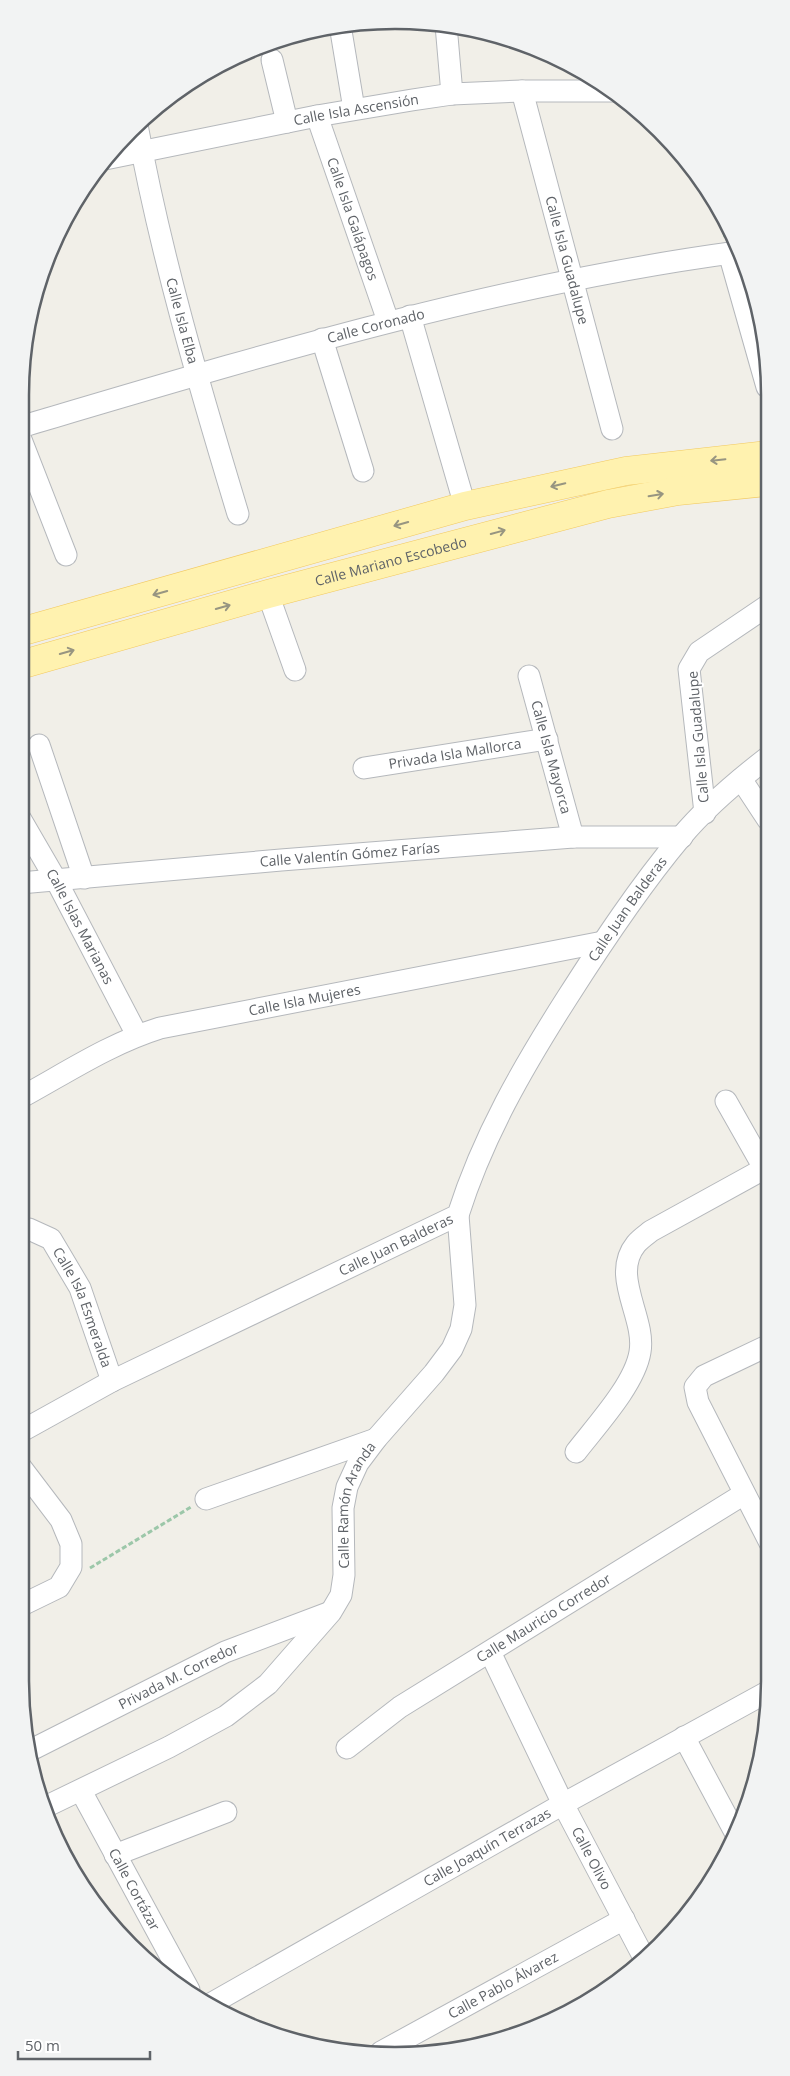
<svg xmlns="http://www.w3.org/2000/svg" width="790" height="2076" viewBox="0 0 790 2076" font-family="'Open Sans',sans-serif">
<rect width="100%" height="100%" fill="#f1efe8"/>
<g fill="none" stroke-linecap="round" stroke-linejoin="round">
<defs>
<g id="minor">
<path d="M 340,25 L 354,109"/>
<path d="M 446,25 L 452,94"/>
<path d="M 272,60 L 287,122"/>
<path id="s1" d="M 522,91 L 612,429"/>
<path id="s2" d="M 317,116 L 388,321"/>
<path id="s3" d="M 137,125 C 161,256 199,385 238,514"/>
<path id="s4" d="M 105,159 L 317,116 L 412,100 L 452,94 L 522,91 L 612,91"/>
<path d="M 729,253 L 767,387"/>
<path d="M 410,316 L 465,506"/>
<path d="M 322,339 L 363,471"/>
<path id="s5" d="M 20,427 C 257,357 492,285 738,252"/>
<path d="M 20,437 L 66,555"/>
<path d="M 268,594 L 295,670"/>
<path id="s6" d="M 529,676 L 573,837"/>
<path d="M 39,745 L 84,878"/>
<path id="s7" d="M 364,768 L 547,739"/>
<path d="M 741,779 L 768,820"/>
<path d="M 705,813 L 689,669 L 699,652 L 767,606"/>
<path id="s8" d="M 20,818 L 56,880 L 137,1035"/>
<path id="s9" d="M 20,883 L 281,860 L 573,837 L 682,837"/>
<path id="s10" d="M 20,1098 C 66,1073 109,1044 160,1028 L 603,942"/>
<path d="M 726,1101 L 764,1168"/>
<path id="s11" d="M 20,1229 L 29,1229 L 51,1239 L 80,1288 L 112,1381"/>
<path d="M 769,1345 L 704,1376 L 695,1387 L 698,1402 L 770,1543"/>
<path id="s12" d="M 20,1432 L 112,1381 L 458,1215 C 483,1136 523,1067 567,998 C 602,943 639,887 681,837 C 706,807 737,781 768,757"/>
<path d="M 576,1452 C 596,1426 635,1384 640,1352 C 646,1317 610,1276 636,1244 C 640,1239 646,1235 651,1231 L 769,1166"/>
<path d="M 20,1466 L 61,1520 L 71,1544 L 71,1567 L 59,1587 L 20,1606"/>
<path d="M 206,1499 L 376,1439"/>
<path id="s13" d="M 490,1652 L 563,1804 L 643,1956"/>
<path d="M 684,1737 L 736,1834"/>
<path id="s14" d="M 347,1748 L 400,1707 L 744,1494"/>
<path id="s15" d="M 31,1750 L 225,1652 L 328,1613"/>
<path id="s16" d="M 81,1791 L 189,1990"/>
<path id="s17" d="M 43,1808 L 169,1747 L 226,1716 L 268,1684 L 331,1612 L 341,1595 L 344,1575 L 343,1508 L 347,1487 L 358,1463 L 376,1439 L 434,1373 L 452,1349 L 461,1329 L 465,1305 L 458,1215"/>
<path d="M 115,1855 L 226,1812"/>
<path id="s18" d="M 207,2006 L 563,1804 L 769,1691"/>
<path id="s19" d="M 381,2052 L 624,1919"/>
</g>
<g id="major">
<path d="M 20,632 L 465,506 L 626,471 L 767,455"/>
<path id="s20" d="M 20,665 L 268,594 L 608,504 L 678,491 L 767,482"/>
</g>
</defs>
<!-- minor casing -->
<use href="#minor" stroke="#b5b8bc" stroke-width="23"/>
<!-- major casing -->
<use href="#major" stroke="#f2c960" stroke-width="29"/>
<!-- path -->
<g stroke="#9cc7a9" stroke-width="3" stroke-dasharray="5 2.5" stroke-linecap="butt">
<path d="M 719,211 L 725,237"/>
<path d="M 90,1568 L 191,1507"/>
</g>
<!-- minor -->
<use href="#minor" stroke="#fff" stroke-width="21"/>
<!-- major -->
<use href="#major" stroke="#fff2af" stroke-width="28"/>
</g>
<!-- one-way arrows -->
<defs><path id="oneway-shaft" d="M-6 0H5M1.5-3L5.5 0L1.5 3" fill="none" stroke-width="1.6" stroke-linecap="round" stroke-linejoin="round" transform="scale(1.25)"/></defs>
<g stroke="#979581">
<use href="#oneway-shaft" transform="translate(718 460) rotate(174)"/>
<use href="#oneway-shaft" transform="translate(558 485) rotate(167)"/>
<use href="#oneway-shaft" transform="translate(656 495) rotate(-9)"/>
<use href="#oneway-shaft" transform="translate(401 524) rotate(164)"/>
<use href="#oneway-shaft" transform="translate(498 532) rotate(-15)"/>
<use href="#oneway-shaft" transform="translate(160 593) rotate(164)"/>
<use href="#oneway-shaft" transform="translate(223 607) rotate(-16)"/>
<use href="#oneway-shaft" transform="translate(67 652) rotate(-16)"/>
</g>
<g text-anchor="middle" stroke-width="4" stroke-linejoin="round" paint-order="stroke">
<!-- street labels -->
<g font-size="14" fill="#5f6368" stroke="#fff">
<text dy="5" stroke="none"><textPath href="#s4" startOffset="256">Calle Isla Ascensión</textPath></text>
<text dy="5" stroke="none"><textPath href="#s2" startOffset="109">Calle Isla Galápagos</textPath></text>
<text dy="5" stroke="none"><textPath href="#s1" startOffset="175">Calle Isla Guadalupe</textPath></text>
<text dy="5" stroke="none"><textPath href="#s3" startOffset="201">Calle Isla Elba</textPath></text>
<text dy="5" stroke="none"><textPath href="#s5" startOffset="370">Calle Coronado</textPath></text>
<text dy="5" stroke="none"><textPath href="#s20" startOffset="385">Calle Mariano Escobedo</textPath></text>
<text transform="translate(698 737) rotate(-95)" y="5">Calle Isla Guadalupe</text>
<text dy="5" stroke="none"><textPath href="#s7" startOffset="92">Privada Isla Mallorca</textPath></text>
<text dy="5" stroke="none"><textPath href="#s6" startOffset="84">Calle Isla Mayorca</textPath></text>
<text dy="5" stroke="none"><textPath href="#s9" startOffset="331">Calle Valentín Gómez Farías</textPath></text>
<text dy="5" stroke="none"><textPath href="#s12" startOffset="840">Calle Juan Balderas</textPath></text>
<text dy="5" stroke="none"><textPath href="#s8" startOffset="124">Calle Islas Marianas</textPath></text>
<text dy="5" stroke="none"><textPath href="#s10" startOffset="304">Calle Isla Mujeres</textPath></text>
<text dy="5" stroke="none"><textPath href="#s12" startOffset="420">Calle Juan Balderas</textPath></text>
<text dy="5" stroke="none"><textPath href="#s11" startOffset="109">Calle Isla Esmeralda</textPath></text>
<text dy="5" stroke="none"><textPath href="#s17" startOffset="466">Calle Ramón Aranda</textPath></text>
<text dy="5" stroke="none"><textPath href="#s14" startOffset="236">Calle Mauricio Corredor</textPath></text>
<text dy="5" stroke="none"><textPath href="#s15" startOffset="165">Privada M. Corredor</textPath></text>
<text dy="5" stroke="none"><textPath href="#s18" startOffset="322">Calle Joaquín Terrazas</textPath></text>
<text dy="5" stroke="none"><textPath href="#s13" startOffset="230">Calle Olivo</textPath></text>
<text dy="5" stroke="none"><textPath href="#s16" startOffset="112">Calle Cortázar</textPath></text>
<text dy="5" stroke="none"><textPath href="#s19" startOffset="139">Calle Pablo Álvarez</textPath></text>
</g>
</g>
<!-- crop -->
<path d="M0 0H790V2076H0ZM395 29H395A366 366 0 0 1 761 395V1681A366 366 0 0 1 395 2047H395A366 366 0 0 1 29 1681V395A366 366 0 0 1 395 29Z" fill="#f2f3f3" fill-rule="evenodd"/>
<path fill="none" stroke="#5f6368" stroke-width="2.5" d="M395 29H395A366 366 0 0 1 761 395V1681A366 366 0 0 1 395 2047H395A366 366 0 0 1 29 1681V395A366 366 0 0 1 395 29Z"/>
<!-- scale -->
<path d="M18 2051v8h132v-8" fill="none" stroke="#5f6368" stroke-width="2.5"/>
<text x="25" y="2051" font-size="15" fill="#5f6368" stroke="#ffffff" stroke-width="4" paint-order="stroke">50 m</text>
</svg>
